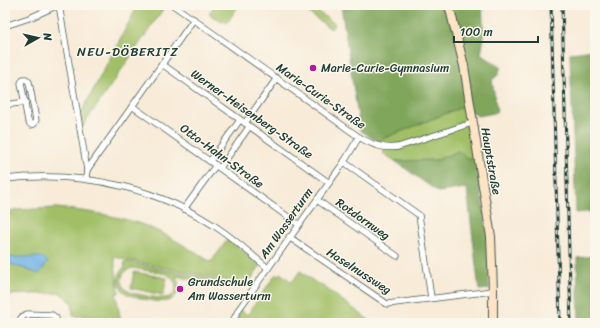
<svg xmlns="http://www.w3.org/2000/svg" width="600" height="328" viewBox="0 0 600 328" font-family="Sriracha,sans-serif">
<rect width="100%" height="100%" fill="#fbf7ec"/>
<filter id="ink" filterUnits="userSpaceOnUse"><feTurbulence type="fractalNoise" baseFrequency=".025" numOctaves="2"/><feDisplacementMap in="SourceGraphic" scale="8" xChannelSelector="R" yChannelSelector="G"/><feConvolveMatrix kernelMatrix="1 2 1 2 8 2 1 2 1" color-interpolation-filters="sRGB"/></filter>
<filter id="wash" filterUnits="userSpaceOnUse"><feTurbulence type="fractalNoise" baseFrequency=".012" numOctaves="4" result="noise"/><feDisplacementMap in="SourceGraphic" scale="16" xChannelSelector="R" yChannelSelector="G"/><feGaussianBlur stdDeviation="0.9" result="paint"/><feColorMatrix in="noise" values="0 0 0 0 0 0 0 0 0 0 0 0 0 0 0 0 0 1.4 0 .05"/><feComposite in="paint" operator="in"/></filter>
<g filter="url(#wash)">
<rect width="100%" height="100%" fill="#f8ebd8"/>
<!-- green -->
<g fill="#a1bf66" stroke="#607e4d" fill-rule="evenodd">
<path d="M 138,5 L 161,5 L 164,8 L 82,127 L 80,115 Z"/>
<path d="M 215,5 L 239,5 L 227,23 L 223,21 L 222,22 L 209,14 Z"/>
<path d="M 300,5 L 309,5 L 335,24 L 331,29 L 299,6 Z"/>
<path d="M 462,107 L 468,110 L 469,120 L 467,122 L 471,138 L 473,139 L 476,160 L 474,158 L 467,158 L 458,151 L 437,160 L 395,161 L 383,153 L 383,145 L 377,141 Z"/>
<path d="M 57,208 C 84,211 113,215 138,223 C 164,232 188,248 211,262 L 228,239 L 255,260 L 260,266 L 247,285 L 114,257 L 119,293 L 116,293 L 121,323 L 105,323 L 105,316 L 73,316 L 72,302 L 60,293 L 5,295 L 5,262 L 12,264 L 9,257 L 5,255 L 5,212 L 15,210 Z"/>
<path d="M 125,261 L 222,282 L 221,286 L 176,276 C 178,280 180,286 178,291 C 172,310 143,298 129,295 C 116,289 115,274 126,266 L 124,265 ZM 133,268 L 167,274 L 171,277 L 175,282 C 180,303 158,298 146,296 C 140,294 133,294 128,291 C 117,284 121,270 133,268 Z"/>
<path d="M 300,271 L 319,285 L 320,284 L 373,323 L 232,323 L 239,309 L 247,315 L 276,274 L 278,276 L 280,273 L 292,282 Z"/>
<path d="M 134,272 L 167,278 L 163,295 L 131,288 Z"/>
</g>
<!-- forest -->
<g fill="#80a65b" stroke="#507248">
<path d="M 341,5 L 482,5 L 484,37 L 481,55 L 501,66 L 498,75 L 492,80 L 497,111 L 494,113 L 478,116 L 462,107 L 377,141 L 360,130 Z"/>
<path d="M 595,50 L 595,211 L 576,213 L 570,53 Z"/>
<path d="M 458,151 L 467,158 L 474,158 L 476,160 L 488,238 L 489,289 L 479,290 L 467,188 L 438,192 L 395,161 L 437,160 Z"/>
<path d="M 595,256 L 595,323 L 579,323 L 577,258 Z"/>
</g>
<!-- water -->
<path fill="#6db0e2" stroke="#46768b" d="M 5,255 L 9,257 L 43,257 L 48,262 L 39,274 L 5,262 Z"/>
</g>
<g filter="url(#ink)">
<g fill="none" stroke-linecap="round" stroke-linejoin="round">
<defs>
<g id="street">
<path d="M 59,5 L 87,170"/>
<path d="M 173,5 L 359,137 C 373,145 383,149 398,147 L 472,123"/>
<path d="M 5,26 L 32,17 L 58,5"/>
<path d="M 162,64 L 328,182"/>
<path d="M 23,79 L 26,79 L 29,82 L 36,120 L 34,124 L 31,125 L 28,121 L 21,83 Z"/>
<path d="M 5,105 L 26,102"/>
<path d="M 132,106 L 298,224"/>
<path d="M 245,123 L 277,78"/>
<path d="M 210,161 L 240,120"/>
<path d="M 344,162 L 419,215 L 431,298"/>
<path d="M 220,168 L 249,127"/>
<path d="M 86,178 L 87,170 L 194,19"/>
<path d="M 5,179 C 82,170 162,188 225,233 C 240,244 254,257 268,268"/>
<path d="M 317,200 L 397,256"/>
<path d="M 184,209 L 216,165"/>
<path d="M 289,237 L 387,304 L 493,291"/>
<path d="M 21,323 L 21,318 L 27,314 L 52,315 L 56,318 L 56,323"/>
<path d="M 232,323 L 239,309 L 344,162 L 359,137"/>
</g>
<path id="secondary" d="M 449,5 L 464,66 L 491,237 L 493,291 L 493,323"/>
</defs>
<!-- street casing -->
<use href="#street" stroke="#40574d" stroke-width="7"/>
<!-- secondary casing -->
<use href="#secondary" stroke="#40574d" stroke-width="10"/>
<!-- street -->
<use href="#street" stroke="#fff" stroke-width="5.5"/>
<!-- secondary -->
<use href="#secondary" stroke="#fee4c5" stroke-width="8"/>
<defs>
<g id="rail">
<path d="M 551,5 L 560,323"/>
<path d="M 562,5 L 571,323"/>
</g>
</defs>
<!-- rail casing -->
<use href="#rail" stroke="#1f3d34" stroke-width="3"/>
<!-- rail -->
<use href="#rail" stroke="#fbf7ec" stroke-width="1.5" stroke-dasharray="4.5" stroke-linecap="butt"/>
</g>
</g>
<!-- markers -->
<g fill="#b5179e" stroke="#fbf7ec" stroke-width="1.5">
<circle cx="313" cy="68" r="4"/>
<circle cx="180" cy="289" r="4"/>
</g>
<g text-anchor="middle" stroke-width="3" stroke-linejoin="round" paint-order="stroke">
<!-- poi labels -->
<g font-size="12" fill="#1f3d34" stroke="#fbf7ec" text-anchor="start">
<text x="321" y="72">Marie-Curie-Gymnasium</text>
<text x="188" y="286">Grundschule<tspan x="188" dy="14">Am Wasserturm</tspan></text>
</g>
<!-- street labels -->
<g font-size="12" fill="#1f3d34" stroke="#fbf7ec">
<text transform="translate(321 96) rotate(35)" y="4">Marie-Curie-Straße</text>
<text transform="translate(252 114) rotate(35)" y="4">Werner-Heisenberg-Straße</text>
<text transform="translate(222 156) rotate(36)" y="4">Otto-Hahn-Straße</text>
<text transform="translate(491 161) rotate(80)" y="4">Hauptstraße</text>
<text transform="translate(363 219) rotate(35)" y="4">Rotdornweg</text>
<text transform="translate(286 223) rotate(-55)" y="4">Am Wasserturm</text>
<text transform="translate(359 271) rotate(33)" y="4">Haselnussweg</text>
</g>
<!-- neighbourhood labels -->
<g font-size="13" letter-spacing="1" fill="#1f3d34" stroke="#fbf7ec">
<text x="128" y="56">NEU-DÖBERITZ</text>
</g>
</g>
<!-- margin -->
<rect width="600" height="328" fill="none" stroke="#fbf7ec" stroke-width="20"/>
<!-- north arrow -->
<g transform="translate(38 38) rotate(82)" stroke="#fbf7ec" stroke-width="3" paint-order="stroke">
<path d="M0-3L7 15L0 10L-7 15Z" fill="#1f3d34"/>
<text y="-6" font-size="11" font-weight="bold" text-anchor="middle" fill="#1f3d34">N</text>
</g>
<!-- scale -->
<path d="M454 36v6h84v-6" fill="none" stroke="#1f3d34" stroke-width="2"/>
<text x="460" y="36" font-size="12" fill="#1f3d34" stroke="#fbf7ec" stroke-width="3" paint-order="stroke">100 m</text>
</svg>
